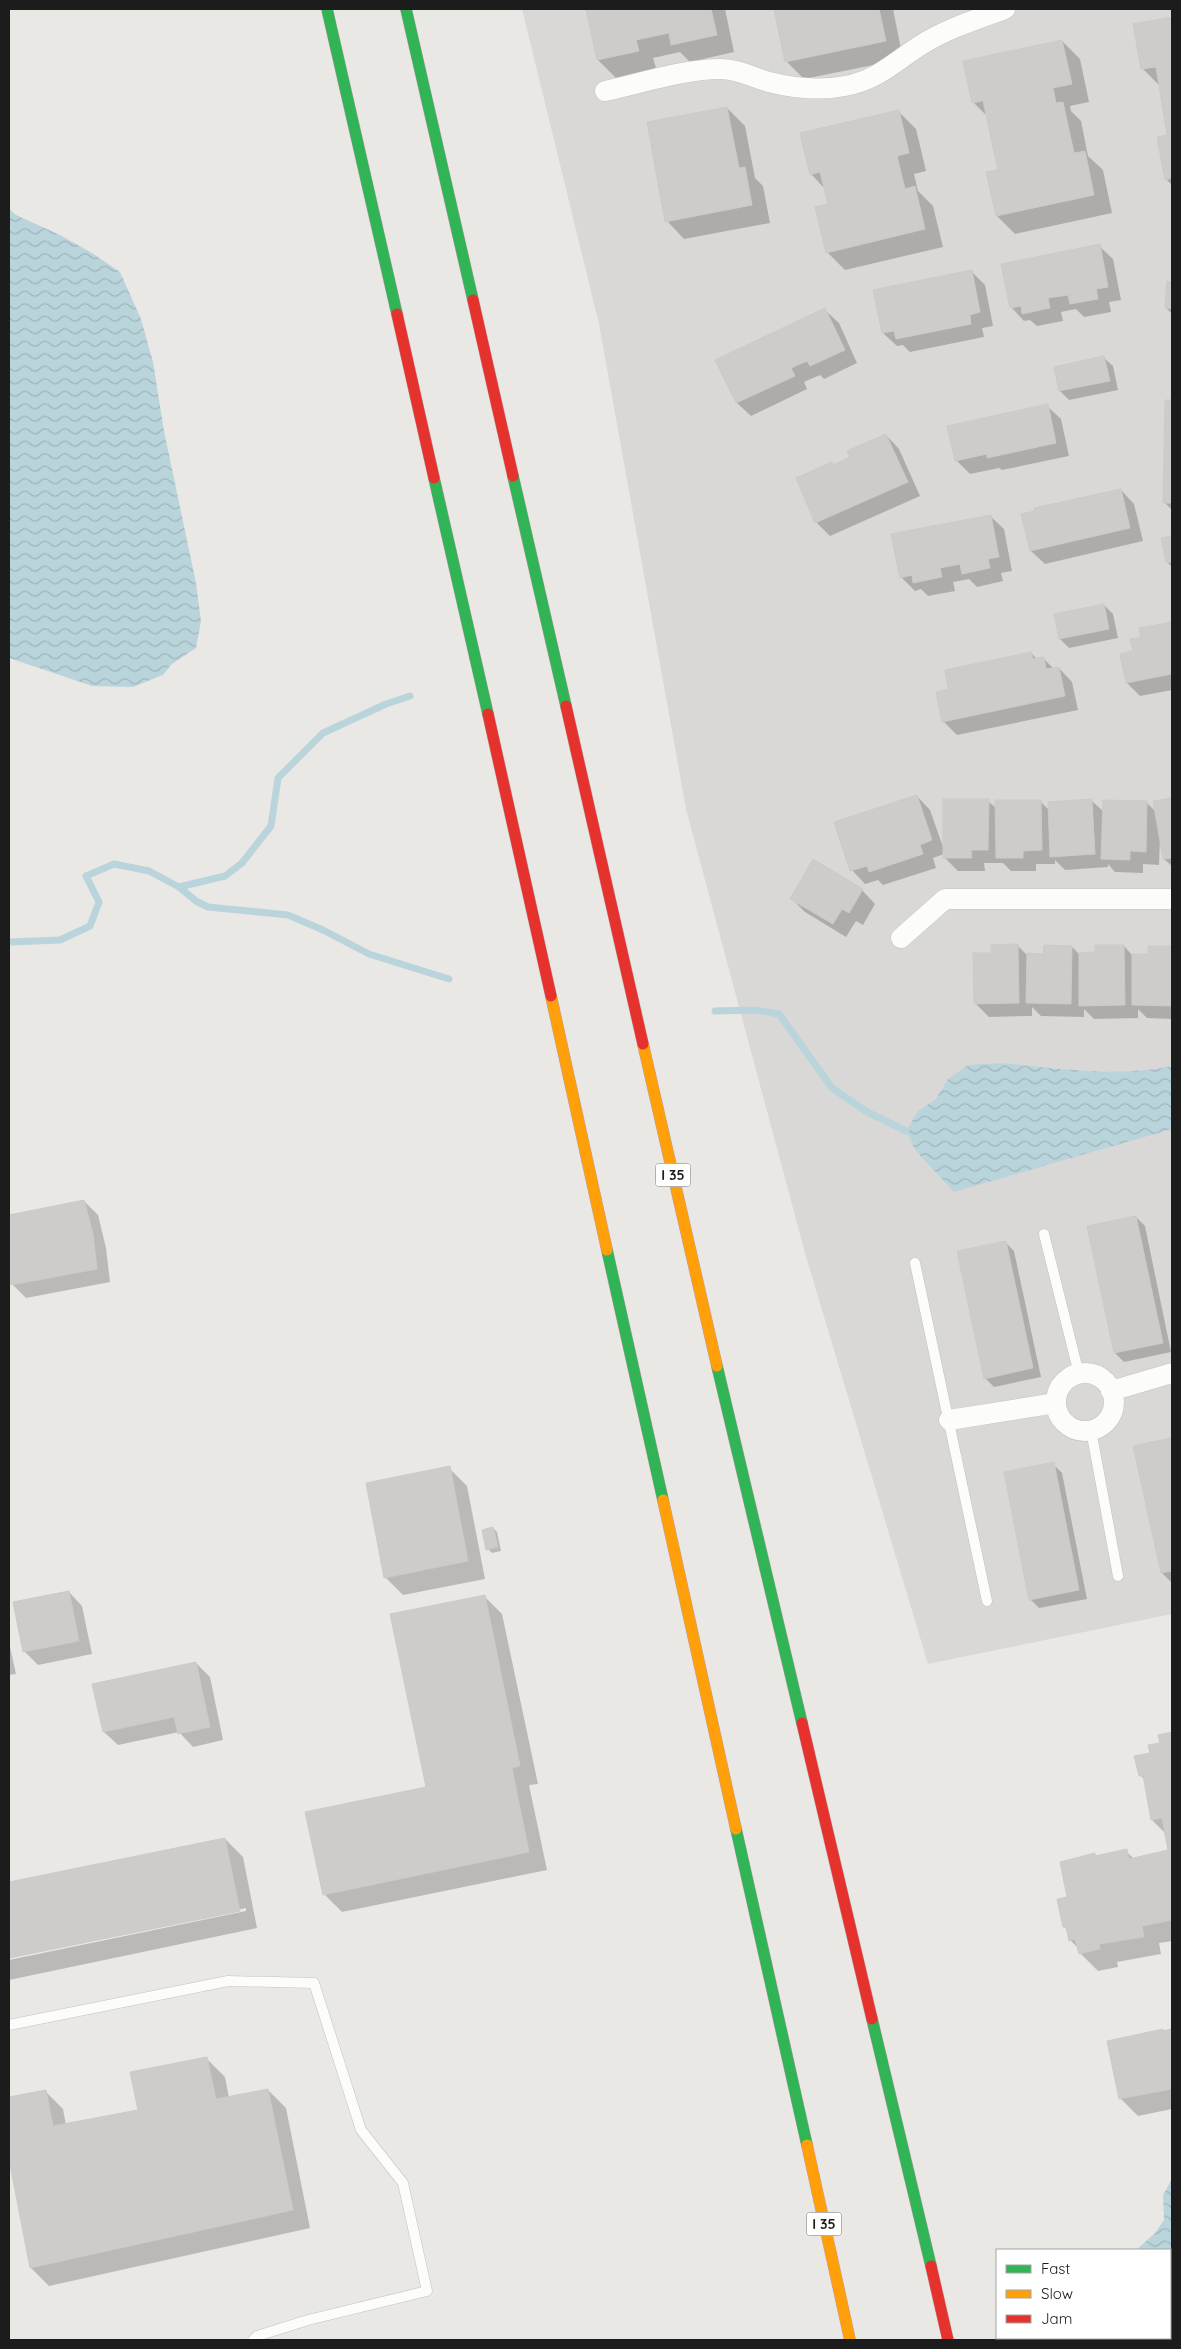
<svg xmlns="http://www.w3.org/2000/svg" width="1181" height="2349" viewBox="0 0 1181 2349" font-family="Quicksand,sans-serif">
<defs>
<pattern id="water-waves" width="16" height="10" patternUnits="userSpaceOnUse" patternTransform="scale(1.25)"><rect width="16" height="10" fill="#bad4dc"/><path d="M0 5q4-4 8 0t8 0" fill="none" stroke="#9fb5bc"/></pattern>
</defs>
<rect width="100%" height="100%" fill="#eae8e5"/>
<!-- residential -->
<path fill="#d9d8d6" d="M 522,9 L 1172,9 L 1172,1614 L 928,1664 L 805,1253 L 686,809 L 599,324 Z"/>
<!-- water -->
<g fill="url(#water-waves)">
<path d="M 9,209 L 16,215 L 60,235 L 92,253 L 120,272 L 141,319 L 153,362 L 164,431 L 196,583 L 201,621 L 196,648 L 172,664 L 163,675 L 133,687 L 92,686 L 9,658 Z"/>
<path d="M 1001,1063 C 1058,1068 1114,1078 1172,1066 L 1172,1129 L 954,1192 L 915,1150 L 906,1131 L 918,1111 L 936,1099 L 948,1079 L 968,1065 Z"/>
<path d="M 1172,2179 L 1172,2340 L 1113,2340 L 1112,2338 L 1170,2338 L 1170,2250 L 1136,2250 L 1155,2233 L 1164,2220 L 1163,2195 Z"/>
</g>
<!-- shadow -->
<g fill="#0003">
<path d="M 587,9 L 725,9 L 734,52 L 690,62 L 680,52 L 653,58 L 656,68 L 616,78 L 598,60 Z"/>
<path d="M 775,9 L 893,9 L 903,59 L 804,79 L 786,61 Z"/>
<path d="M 1172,18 L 1172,185 L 1166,179 L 1169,136 L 1160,86 L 1143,69 L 1135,25 Z"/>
<path d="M 1062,41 L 1080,59 L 1089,102 L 1070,106 L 1071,111 L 1081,121 L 1088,156 L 1103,170 L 1112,213 L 1015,234 L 997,216 L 988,173 L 999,171 L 988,117 L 973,102 Z"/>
<path d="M 727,108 L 745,126 L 755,178 L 763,186 L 770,223 L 684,239 L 667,221 Z"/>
<path d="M 898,111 L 916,129 L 926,171 L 914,174 L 918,191 L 933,206 L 943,247 L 845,270 L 827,252 L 829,205 L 825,189 L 811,174 Z"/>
<path d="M 1099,246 L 1113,259 L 1121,300 L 1109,302 L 1111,312 L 1084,317 L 1076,309 L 1061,312 L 1063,321 L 1037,326 L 1030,320 L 1024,321 L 1011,307 Z"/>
<path d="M 972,272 L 985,285 L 993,326 L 982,328 L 984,337 L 910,352 L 903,345 L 897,346 L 883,333 Z"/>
<path d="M 1168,283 L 1172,283 L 1172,314 L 1166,308 Z"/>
<path d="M 825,310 L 839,323 L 857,363 L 824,379 L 820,375 L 804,382 L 807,389 L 751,416 L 737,403 L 717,361 Z"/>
<path d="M 1104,358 L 1113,366 L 1118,390 L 1069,400 L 1060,391 Z"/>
<path d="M 1166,401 L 1172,401 L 1172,510 L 1164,502 Z"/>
<path d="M 1047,406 L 1061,419 L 1069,456 L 1002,470 L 999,468 L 970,474 L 956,460 Z"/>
<path d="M 886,435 L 899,449 L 920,496 L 830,536 L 816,522 L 831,463 L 834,466 L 852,457 Z"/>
<path d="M 1121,490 L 1134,504 L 1143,541 L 1045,564 L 1031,551 Z"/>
<path d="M 990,516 L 1004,529 L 1012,571 L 1001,573 L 1003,581 L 977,587 L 969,579 L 953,582 L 955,591 L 928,596 L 921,589 L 915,591 L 901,577 Z"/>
<path d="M 1172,537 L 1172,567 L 1167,562 L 1162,539 Z"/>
<path d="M 1104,605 L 1113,614 L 1118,638 L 1069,648 L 1060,639 Z"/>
<path d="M 1172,623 L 1172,690 L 1140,696 L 1127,683 L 1134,652 L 1142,638 L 1141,629 Z"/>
<path d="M 1031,653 L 1037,659 L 1043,658 L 1054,669 L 1059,668 L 1072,682 L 1078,710 L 957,735 L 943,721 L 950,690 Z"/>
<path d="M 917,796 L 930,810 L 944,850 L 988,801 L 997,809 L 1040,801 L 1049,810 L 1092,801 L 1104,812 L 1147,803 L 1156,812 L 1154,802 L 1172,799 L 1172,866 L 1164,859 L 1160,838 L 1159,865 L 1143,864 L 1143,873 L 1115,872 L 1108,864 L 1108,867 L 1065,870 L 1055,860 L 1055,864 L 1036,864 L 1036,871 L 1011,871 L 1003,863 L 984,863 L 985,871 L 958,871 L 944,857 L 944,854 L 933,858 L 936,868 L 883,885 L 878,880 L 865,884 L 852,870 Z"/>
<path d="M 862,890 L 875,904 L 863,925 L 856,921 L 846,937 L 805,912 L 791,898 Z"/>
<path d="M 1017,945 L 1029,957 L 1045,955 L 1072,947 L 1079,954 L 1097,954 L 1124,946 L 1132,955 L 1149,955 L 1149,947 L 1172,947 L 1172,1019 L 1147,1018 L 1138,1009 L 1138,1018 L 1094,1019 L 1084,1009 L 1084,1017 L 1041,1016 L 1032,1007 L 1032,1016 L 989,1017 L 975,1003 L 992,954 Z"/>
<path d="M 84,1201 L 98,1215 L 106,1248 L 110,1282 L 26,1298 L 12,1284 L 9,1268 L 9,1216 Z"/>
<path d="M 1136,1217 L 1145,1226 L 1171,1352 L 1124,1362 L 1115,1353 Z"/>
<path d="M 1005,1242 L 1014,1251 L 1041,1377 L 994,1387 L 985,1378 Z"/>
<path d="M 1172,1439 L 1172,1581 L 1171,1582 L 1162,1573 L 1134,1447 Z"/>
<path d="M 1053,1464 L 1062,1473 L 1087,1599 L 1039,1608 L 1030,1599 Z"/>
<path d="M 449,1468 L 467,1486 L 485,1579 L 403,1595 L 385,1577 Z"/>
<path d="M 493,1528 L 497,1532 L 501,1551 L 492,1553 L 488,1549 Z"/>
<path d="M 69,1592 L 82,1606 L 92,1654 L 38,1665 L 24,1651 Z"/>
<path d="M 484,1596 L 502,1614 L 538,1784 L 529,1785 L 547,1870 L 342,1912 L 324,1894 L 428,1788 Z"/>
<path d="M 9,1642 L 16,1674 L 9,1675 Z"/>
<path d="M 196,1663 L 210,1677 L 223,1740 L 193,1747 L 179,1732 L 118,1745 L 104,1732 Z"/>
<path d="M 1172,1733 L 1172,1941 L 1159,1943 L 1161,1954 L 1117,1962 L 1118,1967 L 1098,1971 L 1080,1953 L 1079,1949 L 1070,1940 L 1068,1930 L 1064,1927 L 1068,1897 L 1094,1854 L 1097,1857 L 1126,1851 L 1134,1859 L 1170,1851 L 1166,1834 L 1152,1820 L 1145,1780 L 1140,1775 L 1151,1754 L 1162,1744 L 1160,1736 Z"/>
<path d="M 225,1839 L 243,1857 L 257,1928 L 9,1980 L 9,1960 L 246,1911 L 246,1908 L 9,1957 L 9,1884 Z"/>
<path d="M 1172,2030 L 1172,2109 L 1138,2116 L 1121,2099 L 1108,2042 Z"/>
<path d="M 207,2059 L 225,2077 L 229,2098 L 268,2090 L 286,2108 L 310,2228 L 49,2286 L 31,2268 L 9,2153 L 9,2099 L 45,2091 L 63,2109 L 66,2125 L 140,2111 Z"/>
</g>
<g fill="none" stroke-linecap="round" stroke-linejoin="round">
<!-- stream -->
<g stroke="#bad4dc" stroke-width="7">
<path d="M 179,887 L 225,876 L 242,863 L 271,826 L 278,778 L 323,733 L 386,704 L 410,696"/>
<path d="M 9,942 L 60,940 L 90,926 L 99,902 L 86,876 L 114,864 L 149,871 L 179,887 L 196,901 L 208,907 L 288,915 L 323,930 L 369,954 L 449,979"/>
<path d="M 715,1011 L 755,1010 L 779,1014 L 832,1088 L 867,1112 L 906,1131"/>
</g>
</g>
<!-- building -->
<g fill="#ceccca" stroke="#cdcac6">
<path d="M 586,9 L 711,9 L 717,35 L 671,45 L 669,33 L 636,40 L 639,51 L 597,60 Z"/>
<path d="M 774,9 L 879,9 L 886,41 L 785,62 Z"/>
<path d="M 1172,17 L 1172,178 L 1165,180 L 1157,137 L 1167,135 L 1156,67 L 1141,69 L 1133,24 Z"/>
<path d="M 1062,40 L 1072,84 L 1053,88 L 1056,103 L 1063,102 L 1074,153 L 1085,151 L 1094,195 L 996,216 L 986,172 L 998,170 L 983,101 L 972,103 L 963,61 Z"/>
<path d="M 727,107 L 739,168 L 745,167 L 752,205 L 665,222 L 647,122 Z"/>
<path d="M 899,110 L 909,153 L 897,156 L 905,189 L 915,186 L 925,229 L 826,253 L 815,207 L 828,204 L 820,172 L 810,175 L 800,133 Z"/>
<path d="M 1100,244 L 1108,287 L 1096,289 L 1098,299 L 1070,304 L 1068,295 L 1048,298 L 1050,308 L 1022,314 L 1021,306 L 1010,308 L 1001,264 Z"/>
<path d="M 972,270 L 980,312 L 970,315 L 971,324 L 896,339 L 894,331 L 882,333 L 873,290 Z"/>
<path d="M 1167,281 L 1172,282 L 1172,309 L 1165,308 Z"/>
<path d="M 825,308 L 845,350 L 810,366 L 807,361 L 791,368 L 795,376 L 736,403 L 715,360 Z"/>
<path d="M 1104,356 L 1110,381 L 1059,391 L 1054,367 Z"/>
<path d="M 1165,400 L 1172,400 L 1172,503 L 1163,503 Z"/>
<path d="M 1048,404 L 1056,443 L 987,458 L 987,454 L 955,461 L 947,426 Z"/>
<path d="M 886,434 L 908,482 L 815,523 L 796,478 L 832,462 L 833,465 L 850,457 L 847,451 Z"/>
<path d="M 1121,489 L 1130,528 L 1030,551 L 1021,514 L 1035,511 L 1034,508 Z"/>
<path d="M 991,515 L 999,557 L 988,559 L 990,568 L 962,574 L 960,564 L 940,568 L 942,577 L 913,583 L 912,575 L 900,578 L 891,534 Z"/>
<path d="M 1172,536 L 1172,562 L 1166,563 L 1161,538 Z"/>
<path d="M 1104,604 L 1109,629 L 1059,639 L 1054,614 Z"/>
<path d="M 1172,622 L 1172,674 L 1126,683 L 1120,654 L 1133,651 L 1130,639 L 1141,637 L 1139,628 Z"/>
<path d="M 1031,652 L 1033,659 L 1044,657 L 1046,669 L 1059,667 L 1065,696 L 942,722 L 936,692 L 948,689 L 945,670 Z"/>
<path d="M 917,795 L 932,840 L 920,845 L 923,854 L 869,872 L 867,866 L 850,871 L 834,822 Z"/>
<path d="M 1172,798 L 1172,858 L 1163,859 L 1153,801 Z"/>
<path d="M 943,799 L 989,799 L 988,850 L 971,850 L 972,858 L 943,858 Z"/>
<path d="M 1092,799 L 1095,854 L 1050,857 L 1048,802 Z"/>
<path d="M 995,800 L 1041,800 L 1042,850 L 1023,851 L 1023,858 L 996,858 Z"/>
<path d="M 1103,800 L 1147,801 L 1146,852 L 1130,851 L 1130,860 L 1101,859 Z"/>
<path d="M 813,859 L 863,889 L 849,913 L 842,909 L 833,924 L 790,899 Z"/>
<path d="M 1018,944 L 1019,1003 L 974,1004 L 973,953 L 991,953 L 991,945 Z"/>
<path d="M 1044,945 L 1072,946 L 1071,1004 L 1026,1003 L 1027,953 L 1043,954 Z"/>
<path d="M 1095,945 L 1124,945 L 1125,1005 L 1079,1006 L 1079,953 L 1095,952 Z"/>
<path d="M 1148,946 L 1172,946 L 1172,1006 L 1132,1005 L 1132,954 L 1148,954 Z"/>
<path d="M 84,1200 L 93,1234 L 97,1269 L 11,1285 L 9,1274 L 9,1215 Z"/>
<path d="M 1136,1216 L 1163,1343 L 1114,1353 L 1087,1226 Z"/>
<path d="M 1006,1241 L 1033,1368 L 984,1379 L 957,1251 Z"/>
<path d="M 1172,1438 L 1172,1571 L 1161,1573 L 1133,1446 Z"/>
<path d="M 1054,1462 L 1079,1590 L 1029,1600 L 1004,1472 Z"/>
<path d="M 450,1466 L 468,1561 L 384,1578 L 366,1483 Z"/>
<path d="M 493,1527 L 498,1547 L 486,1550 L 482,1530 Z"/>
<path d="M 69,1591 L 79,1641 L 23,1652 L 13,1602 Z"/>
<path d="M 485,1595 L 520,1766 L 512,1768 L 529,1852 L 323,1895 L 305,1812 L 426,1787 L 390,1614 Z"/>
<path d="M 196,1662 L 210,1727 L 178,1734 L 174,1717 L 103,1732 L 92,1684 Z"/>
<path d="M 1172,1732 L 1172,1920 L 1142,1926 L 1144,1937 L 1099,1944 L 1100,1949 L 1079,1954 L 1075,1939 L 1069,1941 L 1066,1927 L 1063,1927 L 1057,1899 L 1067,1897 L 1060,1862 L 1095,1853 L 1095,1856 L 1127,1849 L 1129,1859 L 1168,1850 L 1162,1818 L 1151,1820 L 1143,1775 L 1139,1776 L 1134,1756 L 1150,1753 L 1148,1745 L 1160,1743 L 1158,1735 Z"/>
<path d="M 225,1838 L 240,1911 L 9,1958 L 9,1882 Z"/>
<path d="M 1163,2029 L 1163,2031 L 1172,2029 L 1172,2089 L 1119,2099 L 1107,2041 Z"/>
<path d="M 207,2057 L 216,2099 L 268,2089 L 293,2210 L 30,2268 L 9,2159 L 9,2097 L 46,2090 L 53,2126 L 138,2110 L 130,2072 Z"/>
</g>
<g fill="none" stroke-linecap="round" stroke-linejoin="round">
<defs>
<g id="lane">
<path d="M 1044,1234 L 1079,1374"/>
<path d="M 915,1263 L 987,1601"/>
<path d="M 1091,1430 L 1118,1576"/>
<path d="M 9,2025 L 228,1981 L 314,1983 L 361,2130 L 403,2183 L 427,2291 L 308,2320 L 257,2336 L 253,2340"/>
</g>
<g id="street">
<path d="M 605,91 C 643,83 683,69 721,69 C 738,69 754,78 769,82 C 793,88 820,91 845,86 C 878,80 894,62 921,45 C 946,29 977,19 1005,9"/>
<path d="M 901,938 L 945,899 L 1172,899"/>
<circle cx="1085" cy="1402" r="29"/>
<path d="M 1111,1391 L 1172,1373"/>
<path d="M 949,1420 L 1056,1403"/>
</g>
<g id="fast">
<path d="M 327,9 L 397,314"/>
<path d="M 406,9 L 473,300"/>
<path d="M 513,476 L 566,706"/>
<path d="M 434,478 L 488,714"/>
<path d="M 607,1250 L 663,1500"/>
<path d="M 717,1366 L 802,1723"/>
<path d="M 736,1829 L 807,2145"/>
<path d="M 872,2019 L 931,2266"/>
</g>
<g id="slow">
<path d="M 551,996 L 607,1250"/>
<path d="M 643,1044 L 717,1366"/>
<path d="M 663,1500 L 736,1829"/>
<path d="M 807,2145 L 850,2340"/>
</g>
<g id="jam">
<path d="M 473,300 L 513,476"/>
<path d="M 397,314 L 434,478"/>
<path d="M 566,706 L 643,1044"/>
<path d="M 488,714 L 551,996"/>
<path d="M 802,1723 L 872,2019"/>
<path d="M 931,2266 L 948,2340"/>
</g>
</defs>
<!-- lane casing -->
<use href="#lane" stroke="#c3c2c1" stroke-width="11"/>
<!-- street casing -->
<use href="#street" stroke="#c3c2c1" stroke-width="21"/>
<!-- fast casing -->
<use href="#fast" stroke="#bd9ea7" stroke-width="12"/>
<!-- slow casing -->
<use href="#slow" stroke="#bd9ea7" stroke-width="12"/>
<!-- jam casing -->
<use href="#jam" stroke="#bd9ea7" stroke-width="12"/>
<!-- lane -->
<use href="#lane" stroke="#fcfcfb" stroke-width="10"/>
<!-- street -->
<use href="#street" stroke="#fcfcfb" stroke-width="20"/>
<!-- fast -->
<use href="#fast" stroke="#30b455" stroke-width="11"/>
<!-- slow -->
<use href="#slow" stroke="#ff9f0a" stroke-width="11"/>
<!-- jam -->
<use href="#jam" stroke="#e5322d" stroke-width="11"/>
</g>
<g text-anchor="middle" stroke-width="4.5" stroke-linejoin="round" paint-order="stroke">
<!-- shield labels -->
<g fill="#fff" stroke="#606060" stroke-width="1">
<rect x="655.5" y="1163.5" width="35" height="23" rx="4"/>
<rect x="806.5" y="2212.5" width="35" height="23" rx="4"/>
</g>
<g font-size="14" font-weight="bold" fill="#1c1c1c">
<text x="673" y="1180">I 35</text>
<text x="824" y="2229">I 35</text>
</g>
</g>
<!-- border -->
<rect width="1181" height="2349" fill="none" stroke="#1c1c1c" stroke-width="20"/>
<!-- legend -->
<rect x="996" y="2249" width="175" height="90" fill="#ffffff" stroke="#a4a4a4"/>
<rect x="1006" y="2265" width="25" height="8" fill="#30b455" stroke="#a4a4a4"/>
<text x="1041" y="2274" font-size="15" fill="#1c1c1c">Fast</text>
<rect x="1006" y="2290" width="25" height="8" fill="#ff9f0a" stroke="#a4a4a4"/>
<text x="1041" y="2299" font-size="15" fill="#1c1c1c">Slow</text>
<rect x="1006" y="2315" width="25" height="8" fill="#e5322d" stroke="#a4a4a4"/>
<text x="1041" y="2324" font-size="15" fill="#1c1c1c">Jam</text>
</svg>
